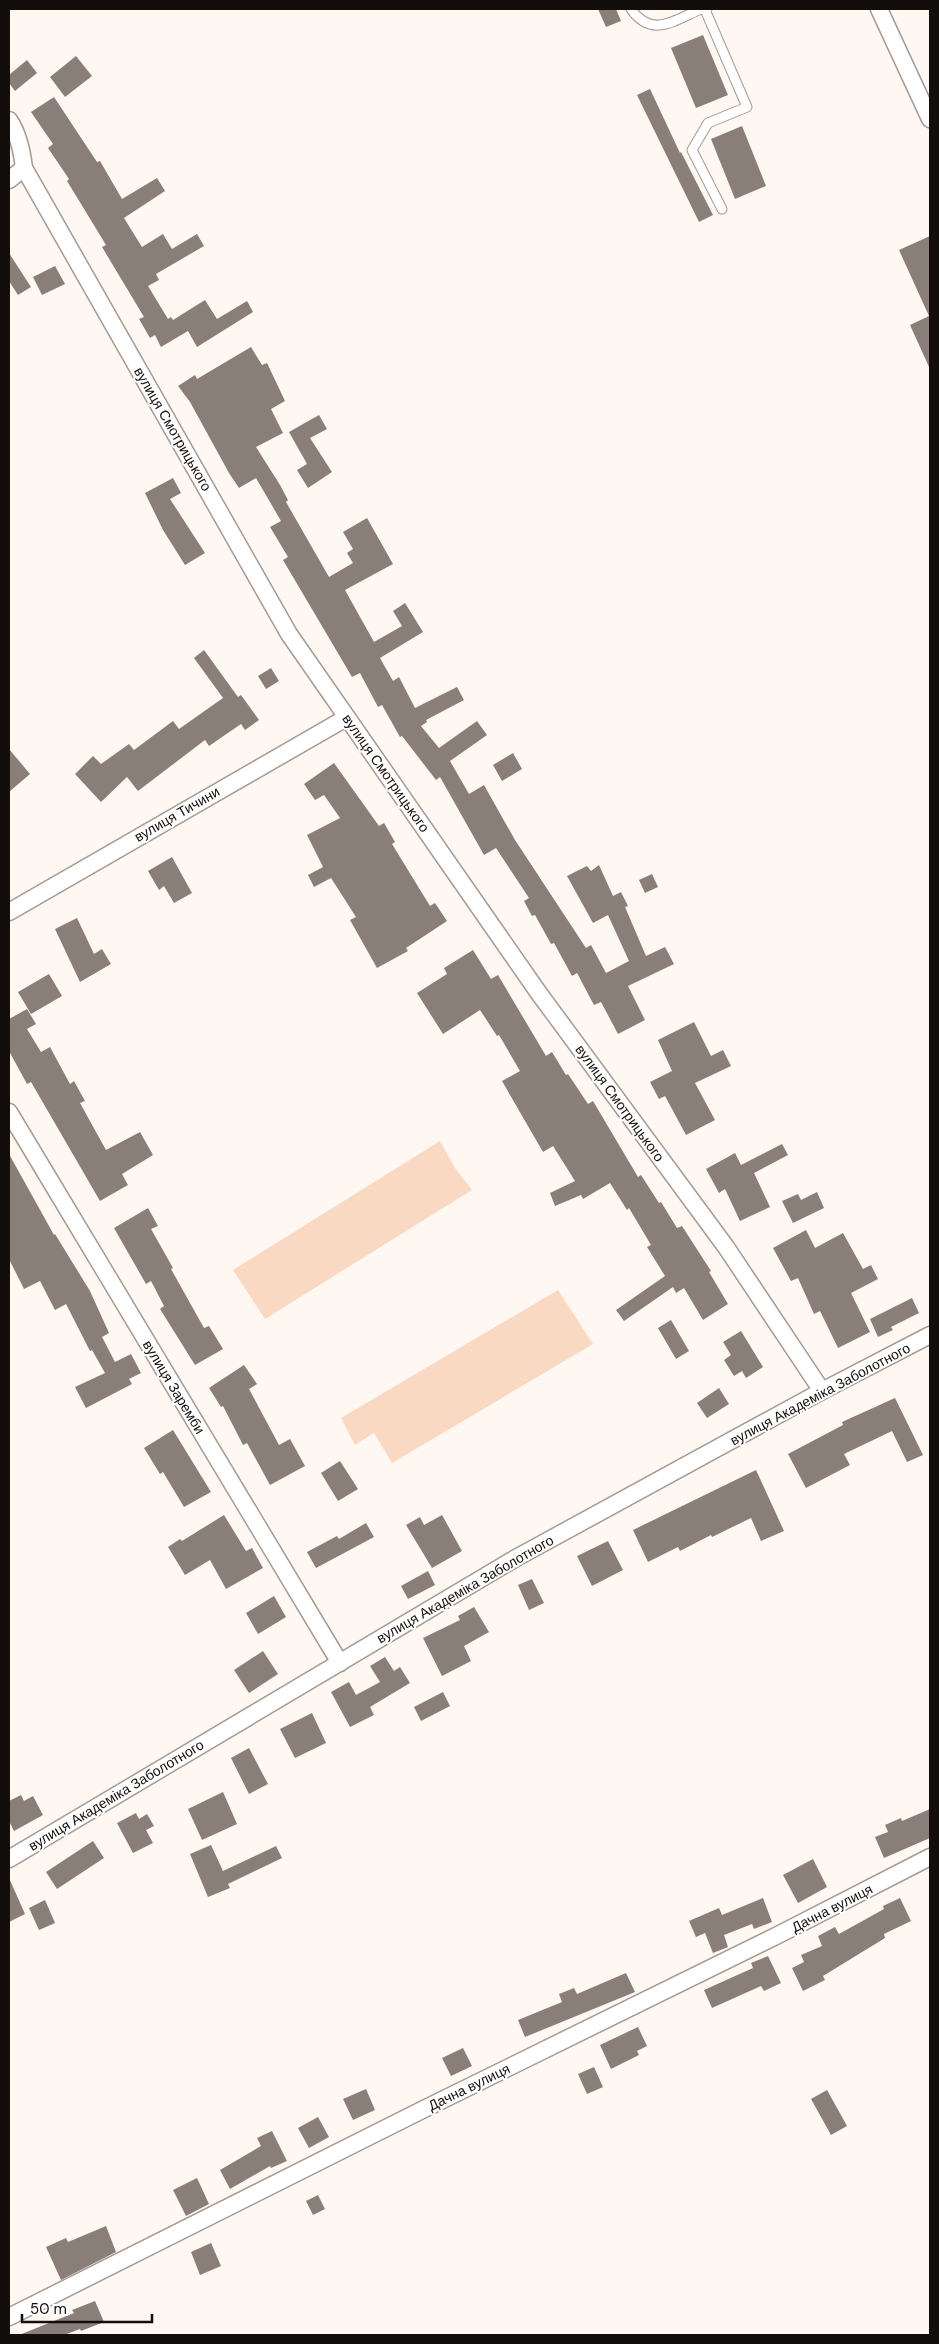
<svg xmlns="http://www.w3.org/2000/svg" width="939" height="2344" viewBox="0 0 939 2344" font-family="'DM Sans',sans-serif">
<rect width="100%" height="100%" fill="#fef7f2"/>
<!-- green -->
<g fill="#fad9c2">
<path d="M 440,1141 L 455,1168 L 472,1190 L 265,1319 L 233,1270 Z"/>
<path d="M 558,1290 L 593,1344 L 392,1463 L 374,1433 L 355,1445 L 341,1418 Z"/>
</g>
<!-- building -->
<g fill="#8a7f78">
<path d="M 598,9 L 616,9 L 621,21 L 606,27 Z"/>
<path d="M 703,35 L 728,95 L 696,108 L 671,48 Z"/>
<path d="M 76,56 L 92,76 L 65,97 L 50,77 Z"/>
<path d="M 27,60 L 37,73 L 15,91 L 9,83 L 9,75 Z"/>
<path d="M 650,89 L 680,153 L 681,152 L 713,215 L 699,222 L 637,95 Z"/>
<path d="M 54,97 L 97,162 L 100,161 L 122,199 L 157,178 L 165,191 L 124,218 L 142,247 L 163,234 L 172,249 L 197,234 L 204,246 L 156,274 L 159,280 L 148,286 L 168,319 L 171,317 L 173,320 L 205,300 L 217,319 L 247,301 L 253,312 L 197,347 L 188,331 L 161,347 L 155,335 L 150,338 L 139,319 L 144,317 L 102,247 L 106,245 L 67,181 L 69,179 L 48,148 L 53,144 L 31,112 Z"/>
<path d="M 742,126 L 766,186 L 735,199 L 711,139 Z"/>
<path d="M 930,236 L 930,369 L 910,325 L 929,316 L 899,250 Z"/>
<path d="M 9,253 L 31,287 L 18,295 L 9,281 Z"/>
<path d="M 55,266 L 65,284 L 42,295 L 33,277 Z"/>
<path d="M 251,347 L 262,365 L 267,363 L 285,401 L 271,409 L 283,433 L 256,447 L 280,485 L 288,500 L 286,502 L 329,577 L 353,563 L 347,553 L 353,549 L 343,532 L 367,518 L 393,564 L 345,590 L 374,642 L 402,626 L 393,611 L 405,603 L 423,632 L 380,658 L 393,681 L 399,677 L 415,708 L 457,687 L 464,700 L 426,720 L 427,722 L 421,726 L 439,748 L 477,721 L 487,735 L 450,761 L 469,794 L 484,785 L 515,840 L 586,948 L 591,945 L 606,973 L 629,961 L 608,915 L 593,923 L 567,876 L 587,866 L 591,871 L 599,865 L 613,896 L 621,892 L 628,906 L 625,907 L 646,956 L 665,947 L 674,964 L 628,986 L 645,1020 L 618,1034 L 601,1002 L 594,1005 L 577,973 L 572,976 L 554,943 L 551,944 L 535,915 L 532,916 L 524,901 L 529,898 L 496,848 L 484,855 L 440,777 L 436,780 L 402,736 L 400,737 L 382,705 L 378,707 L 360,673 L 352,677 L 283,560 L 288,557 L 270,527 L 281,521 L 256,478 L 239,488 L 229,473 L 190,402 L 178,386 L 195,375 L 197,379 Z"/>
<path d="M 319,415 L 327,429 L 310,438 L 332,472 L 308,488 L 297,470 L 307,464 L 289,432 Z"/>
<path d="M 173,478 L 181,493 L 170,499 L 205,553 L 185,565 L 163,530 L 145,493 Z"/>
<path d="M 204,650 L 238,697 L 241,695 L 259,720 L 245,730 L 241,724 L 209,746 L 205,740 L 138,791 L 127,777 L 101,802 L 75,774 L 93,756 L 101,764 L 129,744 L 134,750 L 173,721 L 179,729 L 223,698 L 194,658 Z"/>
<path d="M 271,668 L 279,681 L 266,689 L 258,676 Z"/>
<path d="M 9,749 L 30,774 L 9,792 Z"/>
<path d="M 513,753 L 522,769 L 502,781 L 493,765 Z"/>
<path d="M 334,763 L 379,826 L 384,823 L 395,842 L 392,844 L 430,906 L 435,903 L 447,921 L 406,948 L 408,951 L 377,968 L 350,920 L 356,917 L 331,878 L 314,887 L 308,875 L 323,867 L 307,835 L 340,818 L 324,795 L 315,800 L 304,784 Z"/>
<path d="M 172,857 L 192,893 L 174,903 L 164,886 L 159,890 L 148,871 Z"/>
<path d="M 652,874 L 658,887 L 645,893 L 639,880 Z"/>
<path d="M 77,918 L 94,954 L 102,949 L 111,964 L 80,982 L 55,929 Z"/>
<path d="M 473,950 L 491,979 L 498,975 L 546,1056 L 552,1052 L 566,1075 L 568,1074 L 588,1104 L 593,1101 L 638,1177 L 641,1175 L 659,1203 L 661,1202 L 677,1228 L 682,1226 L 711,1271 L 709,1272 L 728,1304 L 703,1320 L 684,1288 L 676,1293 L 673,1287 L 624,1321 L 616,1310 L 665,1276 L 647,1247 L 651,1245 L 629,1208 L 627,1210 L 610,1183 L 583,1199 L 581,1195 L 555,1206 L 550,1193 L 575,1181 L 553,1146 L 543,1152 L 502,1081 L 520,1071 L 499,1035 L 497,1036 L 480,1010 L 443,1034 L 417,993 L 447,974 L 444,968 Z"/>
<path d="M 49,974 L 62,996 L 31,1014 L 18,992 Z"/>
<path d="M 27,1009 L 36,1024 L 27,1029 L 41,1052 L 50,1047 L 70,1084 L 74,1081 L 85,1101 L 80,1103 L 106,1150 L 140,1132 L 153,1155 L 122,1174 L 128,1185 L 100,1201 L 31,1082 L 27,1084 L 9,1051 L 9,1019 Z"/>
<path d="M 694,1022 L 711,1056 L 723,1050 L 731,1066 L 695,1083 L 715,1120 L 686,1135 L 665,1096 L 659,1099 L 650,1082 L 672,1071 L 658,1040 Z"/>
<path d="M 782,1144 L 788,1155 L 754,1173 L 770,1207 L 740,1221 L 725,1189 L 719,1193 L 706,1169 L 735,1153 L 741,1165 Z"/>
<path d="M 9,1154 L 54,1235 L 55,1234 L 90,1291 L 109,1333 L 102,1337 L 115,1362 L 131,1354 L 141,1373 L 129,1379 L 132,1384 L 86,1408 L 75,1387 L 105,1373 L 92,1350 L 90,1351 L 66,1304 L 55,1310 L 40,1281 L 24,1289 L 9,1259 Z"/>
<path d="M 817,1192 L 824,1208 L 793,1223 L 782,1201 L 798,1194 L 801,1200 Z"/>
<path d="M 148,1208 L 158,1226 L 151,1229 L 173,1268 L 171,1269 L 204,1328 L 209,1326 L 223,1349 L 195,1365 L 160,1309 L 164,1306 L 151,1281 L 146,1284 L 114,1228 Z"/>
<path d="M 806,1230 L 815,1248 L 843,1233 L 863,1269 L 871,1265 L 878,1279 L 851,1293 L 870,1332 L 838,1348 L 820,1311 L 814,1314 L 798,1278 L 791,1281 L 773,1248 Z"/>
<path d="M 912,1298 L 919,1313 L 891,1327 L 893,1330 L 878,1337 L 870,1319 Z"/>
<path d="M 671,1320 L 689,1351 L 676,1359 L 658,1328 Z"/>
<path d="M 741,1331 L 763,1367 L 746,1378 L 742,1371 L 734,1376 L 724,1360 L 731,1355 L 723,1342 Z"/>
<path d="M 244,1365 L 257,1384 L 249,1389 L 279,1445 L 290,1439 L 305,1466 L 270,1485 L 247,1443 L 243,1445 L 223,1406 L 221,1407 L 209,1388 Z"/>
<path d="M 719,1388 L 729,1404 L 707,1418 L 697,1403 Z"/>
<path d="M 895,1398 L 923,1455 L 907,1462 L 892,1431 L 844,1454 L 850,1465 L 806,1488 L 788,1454 L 843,1425 L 842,1422 Z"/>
<path d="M 173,1430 L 211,1492 L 184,1507 L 163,1472 L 160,1474 L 144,1448 Z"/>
<path d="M 340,1461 L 358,1489 L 338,1501 L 321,1473 Z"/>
<path d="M 756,1470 L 784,1531 L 761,1541 L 751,1518 L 712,1537 L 711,1535 L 680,1551 L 678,1547 L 648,1562 L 633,1530 Z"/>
<path d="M 224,1515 L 246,1551 L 252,1548 L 263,1568 L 226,1589 L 210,1560 L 185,1575 L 168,1547 L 180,1539 L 182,1541 Z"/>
<path d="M 442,1515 L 462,1551 L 432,1568 L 406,1525 L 420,1517 L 424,1525 Z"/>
<path d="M 366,1523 L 374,1537 L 316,1568 L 307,1552 L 337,1536 L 339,1539 Z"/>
<path d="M 608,1541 L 623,1570 L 592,1586 L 577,1556 Z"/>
<path d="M 428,1571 L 435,1585 L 408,1599 L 401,1586 Z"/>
<path d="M 532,1579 L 544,1603 L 529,1610 L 518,1585 Z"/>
<path d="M 274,1596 L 286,1617 L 258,1634 L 246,1613 Z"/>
<path d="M 474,1607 L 489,1632 L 464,1646 L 471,1661 L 442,1676 L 423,1638 L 460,1620 L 458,1616 Z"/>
<path d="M 263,1651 L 278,1674 L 249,1693 L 234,1670 Z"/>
<path d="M 385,1657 L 394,1671 L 400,1667 L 410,1683 L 370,1707 L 374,1715 L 350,1727 L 331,1692 L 349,1682 L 356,1695 L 380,1682 L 370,1666 Z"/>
<path d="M 443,1692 L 450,1706 L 421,1721 L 414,1707 Z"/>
<path d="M 312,1713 L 326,1743 L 295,1758 L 280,1729 Z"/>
<path d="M 249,1748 L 268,1784 L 249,1794 L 231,1758 Z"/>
<path d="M 223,1792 L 237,1824 L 202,1840 L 188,1809 Z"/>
<path d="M 21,1795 L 24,1801 L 33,1796 L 43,1815 L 14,1831 L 9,1821 L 9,1801 Z"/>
<path d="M 930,1809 L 930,1838 L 884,1858 L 875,1837 L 888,1832 L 885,1825 L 901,1818 L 902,1821 Z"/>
<path d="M 136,1813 L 139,1819 L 147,1814 L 154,1826 L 146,1830 L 153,1843 L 133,1853 L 117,1823 Z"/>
<path d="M 93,1841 L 104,1858 L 57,1889 L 46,1872 Z"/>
<path d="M 211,1845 L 223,1871 L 276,1846 L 282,1858 L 228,1884 L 230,1888 L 208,1897 L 190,1854 Z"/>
<path d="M 813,1859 L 827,1887 L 798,1903 L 783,1875 Z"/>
<path d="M 9,1878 L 25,1914 L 9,1922 Z"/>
<path d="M 763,1898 L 772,1922 L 754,1929 L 752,1924 L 724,1935 L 728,1947 L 713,1953 L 705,1933 L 696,1937 L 689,1921 L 719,1908 L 722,1915 Z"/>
<path d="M 900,1898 L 911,1921 L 884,1934 L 885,1938 L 823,1976 L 825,1980 L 803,1991 L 792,1968 L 804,1962 L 801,1955 L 822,1946 L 818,1936 L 835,1927 L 839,1934 L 884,1909 L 883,1906 Z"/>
<path d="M 45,1900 L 55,1923 L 39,1930 L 29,1908 Z"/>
<path d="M 768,1956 L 781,1983 L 764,1991 L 761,1986 L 712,2008 L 704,1990 L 753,1968 L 751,1963 Z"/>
<path d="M 626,1973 L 635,1992 L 525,2037 L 518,2020 L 562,2002 L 559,1994 L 574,1988 L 577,1994 Z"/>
<path d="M 638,2027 L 647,2046 L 637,2051 L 639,2055 L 611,2069 L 600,2045 Z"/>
<path d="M 463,2048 L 472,2066 L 451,2076 L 442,2058 Z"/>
<path d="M 594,2067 L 603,2087 L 587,2094 L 578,2074 Z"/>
<path d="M 366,2089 L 375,2110 L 353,2120 L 343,2099 Z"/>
<path d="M 827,2090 L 847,2126 L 831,2135 L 811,2099 Z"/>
<path d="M 318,2117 L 329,2137 L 309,2148 L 298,2128 Z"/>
<path d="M 272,2131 L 287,2161 L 271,2168 L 270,2166 L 230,2189 L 220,2170 L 261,2146 L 257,2138 Z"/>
<path d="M 197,2178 L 209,2204 L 186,2216 L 173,2190 Z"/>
<path d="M 318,2195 L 325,2209 L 313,2215 L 306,2201 Z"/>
<path d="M 106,2226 L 116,2252 L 61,2280 L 46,2247 L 66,2238 L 68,2242 Z"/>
<path d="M 211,2243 L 221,2266 L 200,2275 L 191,2252 Z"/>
<path d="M 95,2301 L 104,2322 L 81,2331 L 80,2329 L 64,2335 L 19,2335 L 74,2313 L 72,2310 Z"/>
</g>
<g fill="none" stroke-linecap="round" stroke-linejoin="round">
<defs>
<g id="lane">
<path d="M 631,9 C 652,39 675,20 701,9"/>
<path d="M 707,9 L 706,12 L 747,107 L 708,123 L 692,150 L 722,209"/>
</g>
<g id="street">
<path d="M 879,9 L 930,119"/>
<path d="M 9,120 C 18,133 22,151 24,168 L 289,634 L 538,992 L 726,1247 L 822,1391"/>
<path d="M 9,180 L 24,168"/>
<path d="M 9,912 L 346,718"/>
<path d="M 9,1112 L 340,1663"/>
<path d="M 9,1859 L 516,1558 L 822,1391 L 930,1335"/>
<path d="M 9,2317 L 424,2109 L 778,1935 L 930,1857"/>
</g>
</defs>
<!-- lane casing -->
<use href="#lane" stroke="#a69a93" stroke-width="11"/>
<!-- street casing -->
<use href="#street" stroke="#a69a93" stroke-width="19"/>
<!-- lane -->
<use href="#lane" stroke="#fff" stroke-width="9"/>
<!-- street -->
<use href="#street" stroke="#fff" stroke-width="16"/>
</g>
<g text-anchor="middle" stroke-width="4" stroke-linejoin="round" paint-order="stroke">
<!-- street labels -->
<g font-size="14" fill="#120e0b" stroke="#fff">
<text transform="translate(173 429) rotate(60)" y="5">вулиця Смотрицького</text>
<text transform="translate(386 773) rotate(55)" y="5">вулиця Смотрицького</text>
<text transform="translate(177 814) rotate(-30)" y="5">вулиця Тичини</text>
<text transform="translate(620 1103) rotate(54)" y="5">вулиця Смотрицького</text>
<text transform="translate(174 1387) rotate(59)" y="5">вулиця Заремби</text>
<text transform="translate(820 1394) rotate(-28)" y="5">вулиця Академіка Заболотного</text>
<text transform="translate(465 1589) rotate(-30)" y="5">вулиця Академіка Заболотного</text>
<text transform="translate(116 1795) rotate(-31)" y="5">вулиця Академіка Заболотного</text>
<text transform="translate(832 1908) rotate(-27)" y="5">Дачна вулиця</text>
<text transform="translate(469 2087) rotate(-26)" y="5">Дачна вулиця</text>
</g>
</g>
<!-- border -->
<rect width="939" height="2344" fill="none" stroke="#120e0b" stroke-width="20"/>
<!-- scale -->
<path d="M22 2314v8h130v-8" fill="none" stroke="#120e0b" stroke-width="2.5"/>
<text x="30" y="2314" font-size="15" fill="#120e0b" stroke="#ffffff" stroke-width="4" paint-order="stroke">50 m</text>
</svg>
